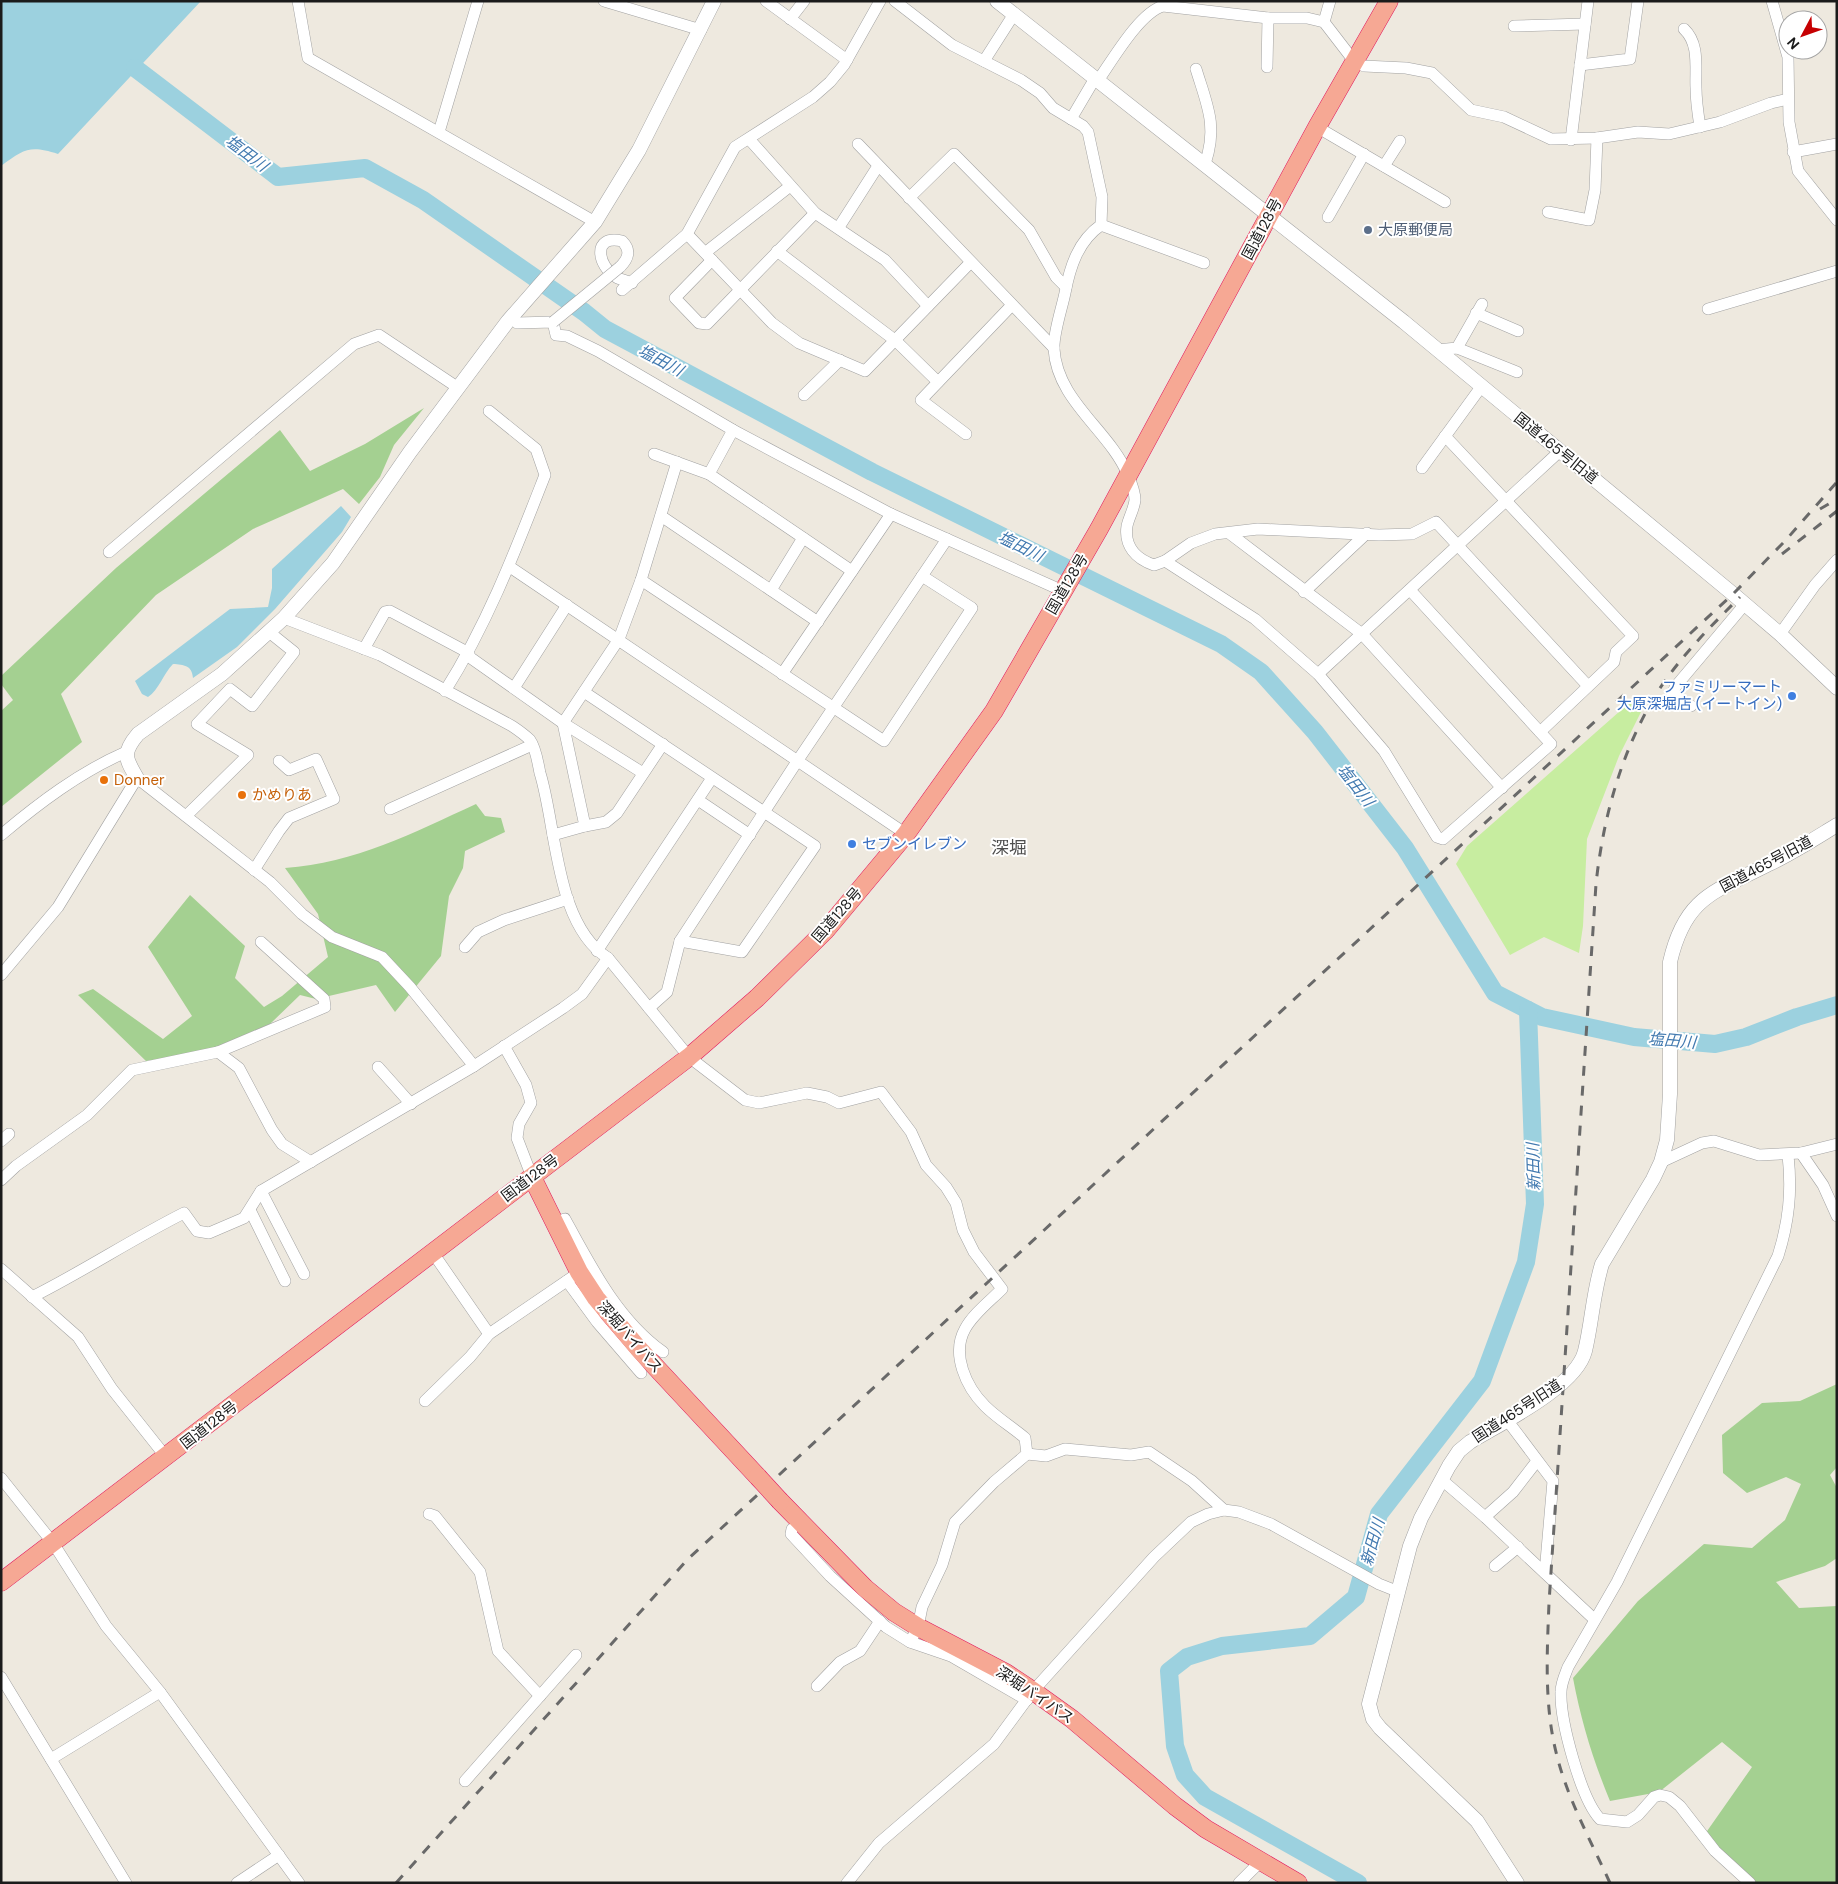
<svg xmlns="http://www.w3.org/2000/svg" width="1838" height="1884" viewBox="0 0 1838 1884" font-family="'DM Sans','Noto Sans JP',sans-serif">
<rect width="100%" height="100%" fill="#eee9df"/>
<!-- grass -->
<path fill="#c7eda0" d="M 1637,696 L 1648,698 L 1619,756 L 1587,839 L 1583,926 L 1579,953 L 1544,937 L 1510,955 L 1456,864 L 1467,846 Z"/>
<!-- forest -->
<g fill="#a4d091">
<path d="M 424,408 L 394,445 L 380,477 L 359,504 L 343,489 L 253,529 L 156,595 L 61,694 L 82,742 L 1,807 L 1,711 L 13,700 L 1,684 L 1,676 L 116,568 L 280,430 L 310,471 L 365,444 Z"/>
<path d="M 476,804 L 485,816 L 501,818 L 505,832 L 465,851 L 463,868 L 449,896 L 441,956 L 395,1012 L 376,985 L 316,999 L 300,995 L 270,1024 L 204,1052 L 146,1061 L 78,995 L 93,989 L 163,1039 L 192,1016 L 148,947 L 190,895 L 245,946 L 235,978 L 264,1007 L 282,996 L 328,957 L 318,914 L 285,868 C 355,863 413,833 476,804 Z"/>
<path d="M 1837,1384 L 1837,1467 L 1830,1475 L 1837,1488 L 1837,1558 L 1825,1566 L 1776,1582 L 1799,1608 L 1837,1606 L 1837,1883 L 1745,1883 L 1705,1834 L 1752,1767 L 1722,1742 L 1659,1792 L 1610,1801 C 1593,1760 1581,1721 1573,1678 L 1638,1601 L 1704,1544 L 1752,1548 L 1785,1520 L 1801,1484 L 1786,1477 L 1747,1493 L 1723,1473 L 1722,1435 L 1762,1403 L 1800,1401 Z"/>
</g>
<!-- water -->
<g fill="#9cd1df">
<path d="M 1,1 L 201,1 L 58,154 C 30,145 24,149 1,166 Z"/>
<path d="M 341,506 L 351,517 L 342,532 L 275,609 L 237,647 L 193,678 C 192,665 184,665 173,664 C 163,674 159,690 148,697 L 142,694 L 135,681 L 230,609 L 268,607 L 272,588 L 272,569 Z"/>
</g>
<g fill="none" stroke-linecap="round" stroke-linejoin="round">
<!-- river -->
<g stroke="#9cd1df" stroke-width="18">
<path d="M 135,68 L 278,177 L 365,168 L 423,200 L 584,312 L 605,329 L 872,472 L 1221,644 L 1261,672 L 1315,732 L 1405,848 L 1495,993 L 1542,1017 L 1634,1037 L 1715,1044 L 1746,1037 L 1797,1017 L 1837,1005"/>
<path d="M 1358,1883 L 1205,1797 L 1185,1775 L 1175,1746 L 1169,1671 L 1187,1657 L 1222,1646 L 1310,1636 L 1356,1597 L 1379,1514 L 1482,1381 L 1526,1262 L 1535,1204 L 1528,1010"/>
</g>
<defs>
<g id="minor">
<path d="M 298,1 L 308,58 L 595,222"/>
<path d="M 604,1 L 701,30"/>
<path d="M 766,1 L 847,60"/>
<path d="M 895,1 L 952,45 L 1021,80 L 1040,93 L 1053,108 L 1083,126 L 1088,132 L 1102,197 L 1101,225 C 1078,241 1070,267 1065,293 C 1062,308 1053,334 1054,349 C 1057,401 1110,431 1128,475 C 1131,482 1135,492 1135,500 C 1134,509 1129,517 1127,526 C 1124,546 1136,559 1154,565 L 1165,561 L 1191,543 L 1215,534 L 1258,529 L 1379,535 L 1412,534 L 1436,522 L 1588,686"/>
<path d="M 1772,1 L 1788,57 L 1789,122 L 1798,171 L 1837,220"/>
<path d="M 790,19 L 804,1"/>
<path d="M 1324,22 L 1330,1"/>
<path d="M 1514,26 L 1585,24"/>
<path d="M 1684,29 C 1700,44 1695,68 1696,88 C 1696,101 1698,114 1700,127"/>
<path d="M 984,61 L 1014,14"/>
<path d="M 1580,65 L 1630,59 L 1638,1"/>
<path d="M 1267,67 L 1268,18"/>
<path d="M 1196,69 C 1207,105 1218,126 1205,164"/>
<path d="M 1097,82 C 1112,61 1139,13 1163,6 L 1268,18 L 1307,18 L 1324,22 L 1354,61 L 1364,66 L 1406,68 L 1432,73 L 1471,110 L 1504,117 L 1551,139 L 1597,138 L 1638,132 L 1669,134 L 1720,122 L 1771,103 L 1788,99"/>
<path d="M 1071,119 L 1094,80"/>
<path d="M 1317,127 L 1445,202"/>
<path d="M 439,132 L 478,1"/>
<path d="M 749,139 L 815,213"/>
<path d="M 1571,140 L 1588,1"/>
<path d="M 858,144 L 1054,348"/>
<path d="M 1793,152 L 1837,144"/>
<path d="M 1384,166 L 1400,141"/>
<path d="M 909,198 L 954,154 L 1029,230 L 1056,277 L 1066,287"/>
<path d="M 1548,212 L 1589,220 L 1595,190 L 1597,138"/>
<path d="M 1328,217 L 1364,154"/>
<path d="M 1101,225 L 1204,263"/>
<path d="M 839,227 L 878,166"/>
<path d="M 687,234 L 772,323 L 799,343 L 865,371 L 970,263"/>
<path d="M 777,251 L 896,341 L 938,382"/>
<path d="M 706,252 L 789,187"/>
<path d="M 712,260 L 675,298 L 699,323 L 707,324 L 815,213 L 885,260 L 928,306"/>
<path d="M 620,267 C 629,258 631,250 622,241 C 591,234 598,267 616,277 C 621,280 627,281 632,283"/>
<path d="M 622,290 L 687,234 L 735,147 L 813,97 L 830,82 L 844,65 L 880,1"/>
<path d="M 1708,309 L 1837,271"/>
<path d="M 1476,313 L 1518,331"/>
<path d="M 517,323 L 553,322 L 556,335 L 567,336 L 598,351 L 733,430 L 891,514 L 1063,591"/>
<path d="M 1457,348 L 1517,372"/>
<path d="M 1437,350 L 1457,348 L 1482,304"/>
<path d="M 804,395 L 840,360"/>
<path d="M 966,434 L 921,400 L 1011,306"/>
<path d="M 1445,436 L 1633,636 L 1616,652 L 1614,662 L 1540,732"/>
<path d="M 654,454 L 709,474 L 852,571"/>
<path d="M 1422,468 L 1481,387"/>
<path d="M 709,474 L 733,430"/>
<path d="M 661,516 L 818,622"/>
<path d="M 1229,533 L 1362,634 L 1502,788"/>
<path d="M 109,552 L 354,344 L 379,335 L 457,387"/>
<path d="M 1165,561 L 1255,619 L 1318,674 L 1384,751 L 1437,837 L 1443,839 L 1551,744 L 1410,590"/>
<path d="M 510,567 L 906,834"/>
<path d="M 641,580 L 884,741 L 972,608 L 922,576"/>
<path d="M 771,590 L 803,538"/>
<path d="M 1304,592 L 1367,533"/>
<path d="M 284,618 L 380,655 L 512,726 C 518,730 525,735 530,740 C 536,748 538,764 540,773 C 557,828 555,925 608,958 L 689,1057 L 745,1100 L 759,1103 L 807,1093 L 827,1097 L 839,1103 L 881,1092 L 911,1132 L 926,1165 L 946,1187 L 956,1203 L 963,1230 L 974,1252 L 1002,1289 C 990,1301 973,1314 965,1329 C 951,1354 966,1387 985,1406 C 997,1418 1012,1427 1025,1438 L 1027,1454 L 994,1482 L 955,1522 L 942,1565 L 922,1607 L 918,1627 L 910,1642"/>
<path d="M 1780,634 L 1815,585 L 1837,560"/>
<path d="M 364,649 L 385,612 L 390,611 L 469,653"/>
<path d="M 468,656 L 563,723 L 643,773"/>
<path d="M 782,674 L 891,514"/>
<path d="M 1318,674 L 1560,451"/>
<path d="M 514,688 L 567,605"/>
<path d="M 445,691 C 488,623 516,549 545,475 L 536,449 L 489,411"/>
<path d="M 584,692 L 815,846 L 742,952 L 680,941"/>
<path d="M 1691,706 L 1672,694 L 1676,686 L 1745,604"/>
<path d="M 698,800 L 750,835"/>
<path d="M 390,809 L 532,745"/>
<path d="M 186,816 L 248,755 L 197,724 L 230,689 L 252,706 L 294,652 L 269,632"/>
<path d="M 585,826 L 606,822 L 617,813 L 663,744"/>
<path d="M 1,835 C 39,803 80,772 126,752"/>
<path d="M 553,835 L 585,826 L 563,723 L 619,639 L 641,580 L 677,462"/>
<path d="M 254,870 L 279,831 L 289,818 L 334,799 L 316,759 L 289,770 L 279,761"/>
<path d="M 465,947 L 478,932 L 504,920 L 568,899"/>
<path d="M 597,951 L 712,778"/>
<path d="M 1,975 L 58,907 L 137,778 L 270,882 L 302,914 L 332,937 L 382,957 L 410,987 L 474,1066"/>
<path d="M 649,1008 L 667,992 L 680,941 L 798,760 L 947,539"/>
<path d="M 504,1046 L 526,1085 L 531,1103 L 519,1124 L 517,1138 L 532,1177"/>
<path d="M 218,1052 L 239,1068 L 272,1130 L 282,1144 L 311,1162"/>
<path d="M 378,1067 L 411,1104"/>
<path d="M 1,1141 L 9,1134"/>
<path d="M 1801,1153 L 1823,1185 L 1837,1216"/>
<path d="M 1661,1162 L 1702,1143 L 1714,1141 L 1759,1155 L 1801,1153 L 1837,1144"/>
<path d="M 1,1180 L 16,1166 L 87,1115 L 132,1070 L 218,1052 L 325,1007 L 324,999 L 261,942"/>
<path d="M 261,1191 L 304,1274"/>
<path d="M 250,1210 L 285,1281"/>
<path d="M 554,1223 L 565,1219 C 591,1267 618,1320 663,1352"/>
<path d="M 433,1253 L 489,1334"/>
<path d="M 1,1269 L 78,1337 L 112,1389 L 166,1457"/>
<path d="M 567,1281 L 597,1322 L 641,1373"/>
<path d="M 32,1297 C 84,1271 132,1239 184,1213 L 197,1231 L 209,1233 L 244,1218 L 261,1191 L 474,1066 L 563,1008 L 582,994 L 608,958"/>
<path d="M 425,1401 L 470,1357 L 489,1334 L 590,1265"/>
<path d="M 1507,1420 L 1553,1481 L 1545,1573"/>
<path d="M 1027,1454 L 1046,1456 L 1065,1449 L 1131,1455 L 1149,1452 L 1192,1481 L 1224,1510"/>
<path d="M 1,1478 L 53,1543 L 106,1626 L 160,1692 L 299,1883"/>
<path d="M 1442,1480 L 1485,1517 L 1594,1619"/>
<path d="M 429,1514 L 435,1516 L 480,1572 L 498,1651 L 540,1696"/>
<path d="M 1485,1517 L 1513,1492 L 1537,1461"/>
<path d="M 792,1529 L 791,1534 L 830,1576 L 886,1627 L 910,1642 L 951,1656 L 1027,1700"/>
<path d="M 1495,1566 L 1518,1547"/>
<path d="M 1,1677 L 126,1883"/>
<path d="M 817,1686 L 840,1662 L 860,1651 L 880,1621"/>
<path d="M 51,1759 L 160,1692"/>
<path d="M 465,1781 L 576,1655"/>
<path d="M 237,1883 L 279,1855"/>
<path d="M 847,1883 L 879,1843 L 994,1744 L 1033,1691 L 1154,1557 L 1191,1522 L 1208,1514 L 1224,1510 L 1239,1512 L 1271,1524 L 1379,1584 L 1399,1592"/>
<path d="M 1239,1883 L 1260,1862"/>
<path d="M 1750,1883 L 1715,1851 L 1680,1806 L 1669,1797 L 1660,1795 L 1654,1797 L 1638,1815 L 1627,1822 L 1600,1819 C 1581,1799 1560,1721 1561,1692 C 1561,1683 1565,1675 1568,1667 L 1617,1582 L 1778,1256 C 1789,1221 1792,1191 1788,1155"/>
</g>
<g id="tertiary">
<path d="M 997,1 L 1404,322 L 1733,594 L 1780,634 L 1837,688"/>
<path d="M 137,778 C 125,758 122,753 138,734 L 222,674 L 284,618 L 333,563 L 410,452 L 508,321 L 595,222 L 639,150 L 714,1"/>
<path d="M 1517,1883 L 1477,1821 L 1380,1728 L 1373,1719 L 1369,1704 L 1410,1546 L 1421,1518 L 1449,1466 L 1459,1451 L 1470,1442 C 1501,1423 1576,1387 1585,1351 C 1592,1322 1593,1293 1602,1264 L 1653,1179 L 1661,1162 L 1667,1140 L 1670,1094 L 1670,962 C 1685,897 1714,892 1767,865 C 1791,854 1814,839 1837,825"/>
</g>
<g id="trunk">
<path d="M 532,1177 L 579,1272 L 596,1298 L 638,1348 L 758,1477"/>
<path d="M 780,1501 L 865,1588 L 894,1612 L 918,1627 L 1006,1673 L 1033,1691 L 1072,1719 L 1175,1806 L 1206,1829 L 1298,1883"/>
<path d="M 1,1582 L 689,1057 L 757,998 L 826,930 L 906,834 L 994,711 L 1099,529 L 1317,127 L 1389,1"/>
</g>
</defs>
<!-- minor casing -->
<use href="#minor" stroke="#a2a2a2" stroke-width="12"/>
<!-- tertiary casing -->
<use href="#tertiary" stroke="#a2a2a2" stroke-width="15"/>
<!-- trunk casing -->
<use href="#trunk" stroke="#e1175e" stroke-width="19"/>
<!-- minor -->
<use href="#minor" stroke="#fff" stroke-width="11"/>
<!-- tertiary -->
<use href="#tertiary" stroke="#fff" stroke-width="14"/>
<!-- trunk -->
<use href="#trunk" stroke="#f6a894" stroke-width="18"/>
<!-- rail -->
<g stroke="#696969" stroke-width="3" stroke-dasharray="10 10" stroke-linecap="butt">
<path d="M 1820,509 L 1837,499"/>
<path d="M 1782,554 L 1837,511"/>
<path d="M 396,1883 L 688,1559 L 1733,594 L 1785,541 L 1837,482"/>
<path d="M 1610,1883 C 1591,1841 1568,1800 1557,1756 C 1544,1707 1547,1653 1549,1603 L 1596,884 C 1603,818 1621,753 1655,696 C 1678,659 1709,628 1740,597"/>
</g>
<defs>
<path id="minor-bridge" d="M 553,322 L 620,267"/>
<path id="trunk-bridge" d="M 758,1477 L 780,1501"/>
</defs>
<!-- minor-bridge casing -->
<use href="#minor-bridge" stroke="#a2a2a2" stroke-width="12" stroke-linecap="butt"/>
<!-- trunk-bridge casing -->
<use href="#trunk-bridge" stroke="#e1175e" stroke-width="19" stroke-linecap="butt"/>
<!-- minor-bridge -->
<use href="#minor-bridge" stroke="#fff" stroke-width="11"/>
<!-- trunk-bridge -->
<use href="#trunk-bridge" stroke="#f6a894" stroke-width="18"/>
</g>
<!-- markers -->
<circle fill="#5c6f8a" stroke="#fff" stroke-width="2" cx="1368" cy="230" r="5"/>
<g fill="#3f7fe0" stroke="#fff" stroke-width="2">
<circle cx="1792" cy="696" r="5"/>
<circle cx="852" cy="844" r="5"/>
</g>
<g fill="#e8710a" stroke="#fff" stroke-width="2">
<circle cx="104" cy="780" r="5"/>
<circle cx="242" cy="795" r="5"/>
</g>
<g text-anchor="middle" stroke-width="4" stroke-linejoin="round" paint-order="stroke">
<!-- street labels -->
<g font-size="15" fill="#1b1b1b" stroke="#fff">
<text transform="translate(1262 229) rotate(-62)" y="5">国道128号</text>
<text transform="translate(1556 448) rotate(39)" y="5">国道465号旧道</text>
<text transform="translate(1067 584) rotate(-60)" y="5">国道128号</text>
<text transform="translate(1766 864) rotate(-28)" y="5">国道465号旧道</text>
<text transform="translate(837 915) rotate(-49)" y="5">国道128号</text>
<text transform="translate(530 1178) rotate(-37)" y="5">国道128号</text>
<text transform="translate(630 1337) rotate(49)" y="5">深堀バイパス</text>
<text transform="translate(1517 1411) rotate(-33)" y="5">国道465号旧道</text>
<text transform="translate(209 1425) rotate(-38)" y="5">国道128号</text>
<text transform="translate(1035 1695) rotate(34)" y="5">深堀バイパス</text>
</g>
<!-- service labels -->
<g font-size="15" fill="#4e5e75" stroke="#fff" text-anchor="start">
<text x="1378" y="235">大原郵便局</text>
</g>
<!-- shop labels -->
<g font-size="15" fill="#366cbe" stroke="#fff" text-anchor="end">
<text x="1782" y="692">ファミリーマート<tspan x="1782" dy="17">大原深堀店 (イートイン)</tspan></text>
<text x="862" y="849" text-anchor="start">セブンイレブン</text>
</g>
<!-- food labels -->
<g font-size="15" fill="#c56008" stroke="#fff" text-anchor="start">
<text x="114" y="785">Donner</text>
<text x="252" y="800">かめりあ</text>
</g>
<!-- water labels -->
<g font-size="16" font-style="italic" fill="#427ab0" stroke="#fff">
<text transform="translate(247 153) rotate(37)" y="6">塩田川</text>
<text transform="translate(661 360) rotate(28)" y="6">塩田川</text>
<text transform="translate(1021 546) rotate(26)" y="6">塩田川</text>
<text transform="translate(1356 785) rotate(52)" y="6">塩田川</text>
<text transform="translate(1672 1040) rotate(5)" y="6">塩田川</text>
<text transform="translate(1533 1167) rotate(-92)" y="6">新田川</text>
<text transform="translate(1372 1542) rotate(-74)" y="6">新田川</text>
</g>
<!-- quarter labels -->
<g font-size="18" fill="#4e4e4e" stroke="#fff">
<text x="1009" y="854">深堀</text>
</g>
</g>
<!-- border -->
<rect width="1838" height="1884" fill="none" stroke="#1b1b1b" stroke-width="5"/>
<!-- north arrow -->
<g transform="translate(1803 35) rotate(229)"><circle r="24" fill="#ffffff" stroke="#a4a4a4"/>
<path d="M0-4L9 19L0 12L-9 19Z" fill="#c60002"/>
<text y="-8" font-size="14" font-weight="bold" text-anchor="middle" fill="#1b1b1b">N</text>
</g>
</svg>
